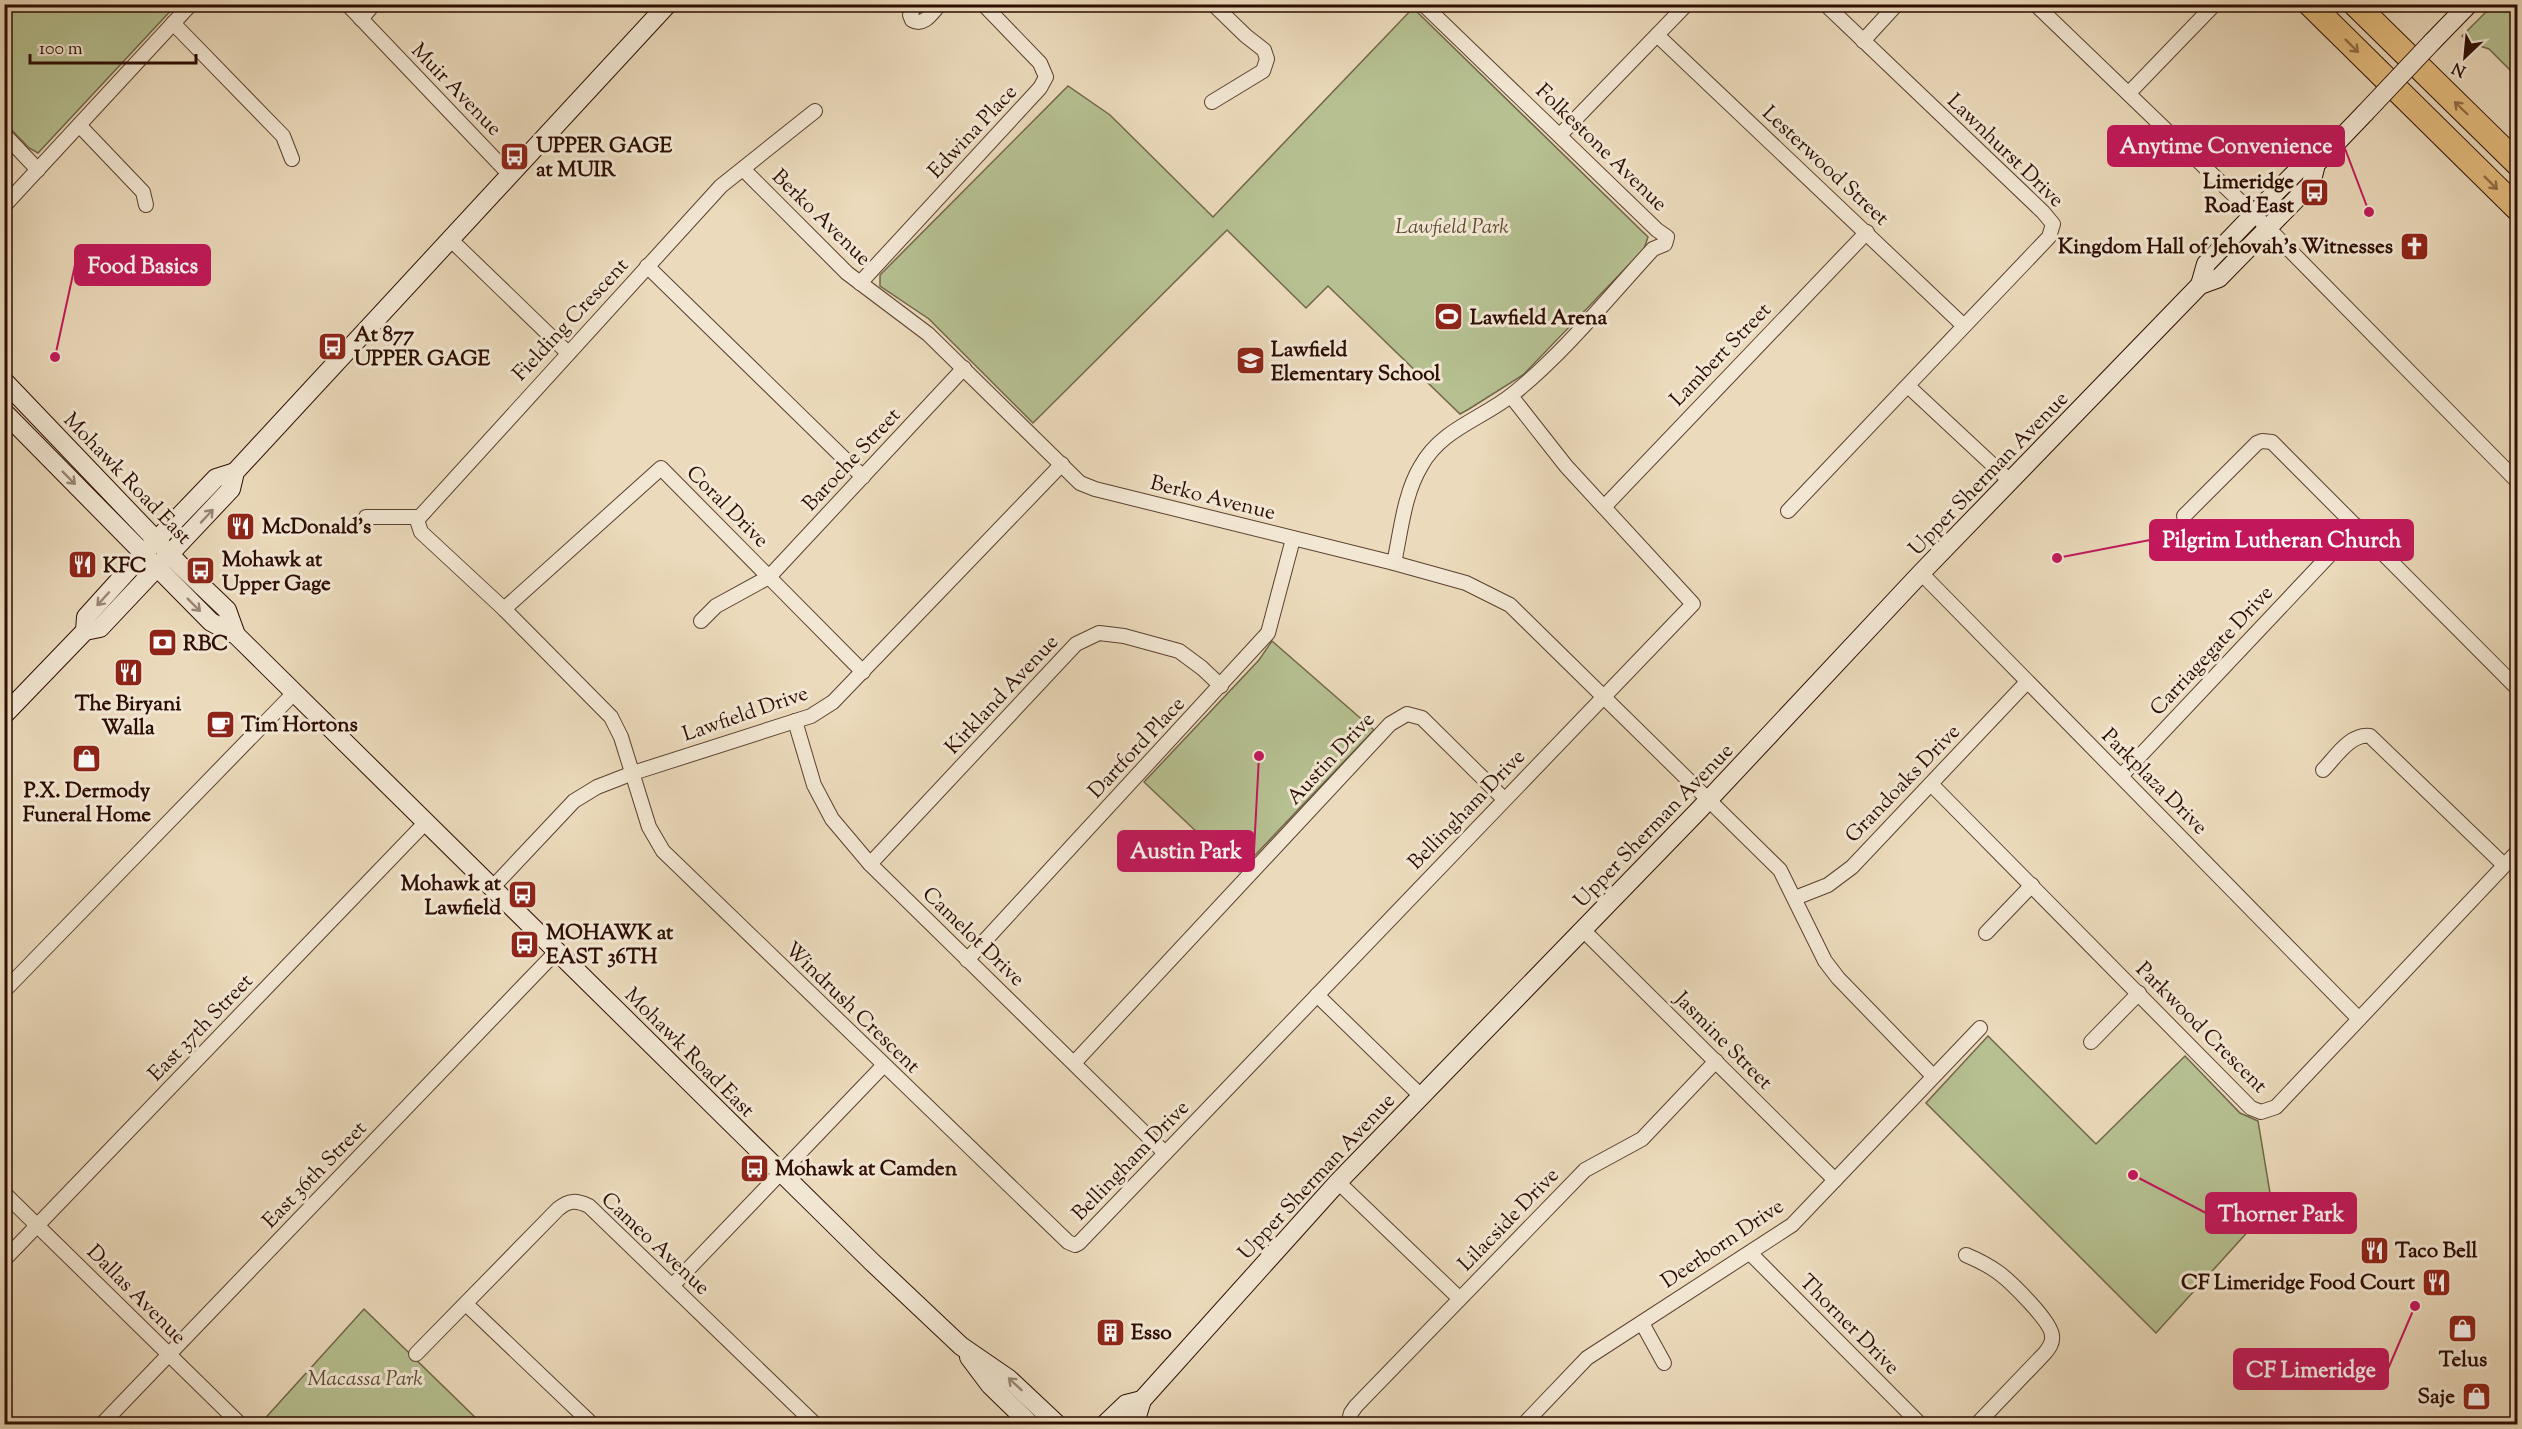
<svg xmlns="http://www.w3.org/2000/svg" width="2522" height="1429" viewBox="0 0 2522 1429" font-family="'Sorts Mill Goudy',serif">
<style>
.green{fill:#b6c091;stroke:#72664a;stroke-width:1.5}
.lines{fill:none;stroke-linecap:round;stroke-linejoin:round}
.street-casing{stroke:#5c4030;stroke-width:16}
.secondary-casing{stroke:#2d0d02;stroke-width:20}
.highway-casing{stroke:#2d0d02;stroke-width:26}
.street{stroke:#f2e7d3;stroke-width:14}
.secondary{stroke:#f2e7d3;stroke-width:18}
.highway{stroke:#e6bd7e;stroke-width:24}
.secondary-bridge-casing{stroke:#2d0d02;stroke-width:20;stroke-linecap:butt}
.secondary-bridge{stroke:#f2e7d3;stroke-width:18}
.oneway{stroke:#936e46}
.oneway2{stroke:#998575}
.labels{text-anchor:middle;stroke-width:6;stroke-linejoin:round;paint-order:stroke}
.street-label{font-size:21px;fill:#2d0d02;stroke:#f2e7d3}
.poi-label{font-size:21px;font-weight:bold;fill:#2d0d02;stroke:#f2e7d3;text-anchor:start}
.park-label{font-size:21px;font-style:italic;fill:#5d4c34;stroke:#f2e7d3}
.leader{fill:none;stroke:#c2185b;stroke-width:2}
.callout-dot{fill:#c2185b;stroke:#f2e7d3;stroke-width:2}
.callout{fill:#c2185b;stroke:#c2185b;stroke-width:2}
.callout-label{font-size:22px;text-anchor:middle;font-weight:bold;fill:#fff}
</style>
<rect width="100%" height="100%" fill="#ebdabb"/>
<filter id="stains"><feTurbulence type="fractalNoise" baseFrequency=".00333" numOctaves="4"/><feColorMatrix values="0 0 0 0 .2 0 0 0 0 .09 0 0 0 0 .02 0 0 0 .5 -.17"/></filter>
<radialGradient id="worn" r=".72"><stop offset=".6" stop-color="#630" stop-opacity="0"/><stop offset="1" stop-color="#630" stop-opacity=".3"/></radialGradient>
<g class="green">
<path d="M4,5L5,4L176,5L38,153L29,148L5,123Z"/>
<path d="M2493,5H2517V77L2489,49L2468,42L2462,36Z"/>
<path d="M1413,8L1648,237L1644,249L1523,375L1469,409L1460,414L1328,286L1306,308L1227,230L1033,423L929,319L880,286V275L1068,86L1110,115L1213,217Z"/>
<path d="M1272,641L1374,730L1239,872L1144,782L1259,660Z"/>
<path d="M1988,1036L2096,1144L2185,1056L2240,1113L2258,1121L2272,1205L2156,1333L1926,1103Z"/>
<path d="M364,1309L482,1424H260Z"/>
</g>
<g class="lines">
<defs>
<g id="street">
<path d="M347,4L511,176"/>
<path d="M916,4L910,15L912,20C924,27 932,13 940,4"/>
<path d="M2035,4L2268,228L2518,482"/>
<path d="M361,19L374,4"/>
<path d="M173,23L283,136L292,159"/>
<path d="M1657,35L1964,326"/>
<path d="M1863,41L1897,4"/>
<path d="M2129,93L2215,4"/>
<path d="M1212,102L1263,71L1267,59L1264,50L1246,36L1213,4"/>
<path d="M815,111L721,186L417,520L421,532L504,609L611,717L621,737L649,827L663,851L1068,1242L1075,1245L1079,1243L1693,604L1566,466L1511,396"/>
<path d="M79,125L143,192L146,205"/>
<path d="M4,134L38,170"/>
<path d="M1560,135L1687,4"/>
<path d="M743,169L847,273L928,334L1080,483L1095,489L1394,563L1466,583L1510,605L1780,870L1825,961L1838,978L1933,1076"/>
<path d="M4,206L191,4"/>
<path d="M451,240L568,353"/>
<path d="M647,266L863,477"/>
<path d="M860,283L1040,88L1046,77L1040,63L983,4"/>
<path d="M1908,386L2011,482"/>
<path d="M1604,507L1867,232"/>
<path d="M1788,511L2049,237L2053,224L2043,212L1825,4"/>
<path d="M2184,516L2257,443L2262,441L2272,442L2518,689"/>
<path d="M366,517H418"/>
<path d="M1394,563C1401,531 1404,494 1421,466C1441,429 1482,419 1513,394C1565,352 1608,298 1653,249L1665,244L1667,237L1657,230L1423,4"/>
<path d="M1921,573L2359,1019"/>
<path d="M504,609L661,468L863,672"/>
<path d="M701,621L716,606L769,577L964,368"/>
<path d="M795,721L814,785L832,819L870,864L1165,1153"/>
<path d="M2323,770C2335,758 2350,733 2370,736L2504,865"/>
<path d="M2121,776L2357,526"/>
<path d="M1931,784L2251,1108L2261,1112L2276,1107L2518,851"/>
<path d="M870,864L1076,644L1099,633L1124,636L1179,651L1202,668L1221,686"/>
<path d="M492,888L574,801L597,787L633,773L811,716L833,702L1062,464"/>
<path d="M1795,898L1828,885L1852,867L2027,682"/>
<path d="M1583,930L1835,1180"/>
<path d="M1986,933L2032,885"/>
<path d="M967,960L1268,633L1293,539"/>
<path d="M4,991L294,693"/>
<path d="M1317,995L1422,1097"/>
<path d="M2091,1042L2139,993"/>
<path d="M1074,1063L1390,724L1407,714L1422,718L1504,799"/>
<path d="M1338,1182L1459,1298"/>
<path d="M4,1193L240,1424"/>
<path d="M1750,1253L1920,1424"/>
<path d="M1966,1255C1978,1260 1988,1265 1999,1273C2011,1282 2052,1322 2052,1336C2053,1343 2049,1348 2045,1353L1977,1424"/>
<path d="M4,1260L426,822"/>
<path d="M672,1286L883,1066"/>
<path d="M466,1304L592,1424"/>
<path d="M1642,1323L1664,1363"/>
<path d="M416,1354L558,1209C569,1200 576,1200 589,1206L815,1424"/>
<path d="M102,1424L556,952"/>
<path d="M1348,1424L1351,1413L1356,1406L1585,1170L1642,1139L1716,1061"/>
<path d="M1524,1424L1587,1358L1792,1225L1980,1028"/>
</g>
<g id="secondary">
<path d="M2432,42L2469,4"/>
<path d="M2200,285L2206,264L2254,214L2300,168L2316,164"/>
<path d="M4,381L180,565L227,610L236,635"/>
<path d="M4,412L211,622L236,635L872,1262L961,1346L1009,1379L1057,1424"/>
<path d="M85,631L86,617L143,554L216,478L235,472"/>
<path d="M4,715L85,631L100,628L231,489L235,472L668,4"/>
<path d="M969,1357L990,1385L1030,1424"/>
<path d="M1105,1424L1126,1404L1142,1400"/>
<path d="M1128,1424L1137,1416L1142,1400L1338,1182L1699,810L1921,573L2200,285L2219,278L2311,184L2316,164L2365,113"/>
</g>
<g id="highway">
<path d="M2310,4L2518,209"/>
<path d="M2355,4L2518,164"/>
</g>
</defs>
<use href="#street" class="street-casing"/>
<use href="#secondary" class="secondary-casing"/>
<use href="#highway" class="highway-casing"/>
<use href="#street" class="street"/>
<use href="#secondary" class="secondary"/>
<use href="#highway" class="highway"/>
<defs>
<path id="secondary-bridge" d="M2365,113L2432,42"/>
</defs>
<use href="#secondary-bridge" class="secondary-bridge-casing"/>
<use href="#secondary-bridge" class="secondary-bridge"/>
</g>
<defs><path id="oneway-shaft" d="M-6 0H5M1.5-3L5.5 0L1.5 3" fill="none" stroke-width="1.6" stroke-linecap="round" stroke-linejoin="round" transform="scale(1.5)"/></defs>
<g class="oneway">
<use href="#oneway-shaft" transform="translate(2352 46) rotate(45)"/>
<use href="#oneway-shaft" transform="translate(2461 108) rotate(-136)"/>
<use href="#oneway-shaft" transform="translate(2491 183) rotate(45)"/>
</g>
<g class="oneway2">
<use href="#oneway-shaft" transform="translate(69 478) rotate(45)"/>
<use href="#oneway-shaft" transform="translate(207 516) rotate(-47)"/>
<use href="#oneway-shaft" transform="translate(103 599) rotate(132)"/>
<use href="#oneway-shaft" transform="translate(194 605) rotate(45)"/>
<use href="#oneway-shaft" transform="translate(1015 1384) rotate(-137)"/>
</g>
<defs>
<symbol id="bus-square" viewBox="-11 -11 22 22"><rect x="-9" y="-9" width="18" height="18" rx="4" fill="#8f2418" stroke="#f2e7d3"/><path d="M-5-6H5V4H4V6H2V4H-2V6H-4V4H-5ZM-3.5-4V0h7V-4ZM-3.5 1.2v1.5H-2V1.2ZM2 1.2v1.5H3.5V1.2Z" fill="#fff"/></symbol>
<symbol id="church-square" viewBox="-11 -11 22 22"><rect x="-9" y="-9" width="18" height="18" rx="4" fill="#8f2418" stroke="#f2e7d3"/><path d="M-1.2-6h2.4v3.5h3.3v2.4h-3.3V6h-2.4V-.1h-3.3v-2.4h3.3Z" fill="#fff"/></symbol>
<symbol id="stadium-square" viewBox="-11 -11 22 22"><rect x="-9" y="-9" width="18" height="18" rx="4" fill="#8f2418" stroke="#f2e7d3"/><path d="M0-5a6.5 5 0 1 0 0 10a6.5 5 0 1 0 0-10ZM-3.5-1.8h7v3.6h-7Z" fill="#fff"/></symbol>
<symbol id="school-square" viewBox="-11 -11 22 22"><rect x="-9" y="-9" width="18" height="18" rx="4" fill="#8f2418" stroke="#f2e7d3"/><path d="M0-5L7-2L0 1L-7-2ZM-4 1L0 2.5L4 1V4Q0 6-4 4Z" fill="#fff"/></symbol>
<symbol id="restaurant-square" viewBox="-11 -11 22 22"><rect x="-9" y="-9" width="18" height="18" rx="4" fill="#8f2418" stroke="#f2e7d3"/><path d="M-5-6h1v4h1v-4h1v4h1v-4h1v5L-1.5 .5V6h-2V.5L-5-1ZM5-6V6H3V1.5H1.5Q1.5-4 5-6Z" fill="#fff"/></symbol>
<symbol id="bank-square" viewBox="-11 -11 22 22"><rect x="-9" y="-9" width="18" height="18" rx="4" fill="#8f2418" stroke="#f2e7d3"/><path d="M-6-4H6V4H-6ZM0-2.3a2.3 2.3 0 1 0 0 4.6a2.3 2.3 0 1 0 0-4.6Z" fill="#fff"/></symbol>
<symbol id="cafe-square" viewBox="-11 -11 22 22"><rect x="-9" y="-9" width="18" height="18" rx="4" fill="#8f2418" stroke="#f2e7d3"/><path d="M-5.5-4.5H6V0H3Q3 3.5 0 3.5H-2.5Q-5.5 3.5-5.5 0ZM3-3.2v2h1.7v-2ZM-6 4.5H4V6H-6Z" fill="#fff"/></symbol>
<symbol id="shop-square" viewBox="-11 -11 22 22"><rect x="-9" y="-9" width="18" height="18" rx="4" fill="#8f2418" stroke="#f2e7d3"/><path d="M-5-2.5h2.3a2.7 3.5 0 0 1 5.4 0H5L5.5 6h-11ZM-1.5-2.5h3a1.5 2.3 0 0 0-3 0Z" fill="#fff"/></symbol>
<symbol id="building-square" viewBox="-11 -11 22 22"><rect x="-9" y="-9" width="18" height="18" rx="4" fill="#8f2418" stroke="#f2e7d3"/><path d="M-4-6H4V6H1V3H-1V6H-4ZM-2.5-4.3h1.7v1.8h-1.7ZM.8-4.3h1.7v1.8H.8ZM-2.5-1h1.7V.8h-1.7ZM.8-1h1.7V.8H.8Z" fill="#fff"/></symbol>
</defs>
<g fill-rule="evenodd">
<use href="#bus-square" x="498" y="140" width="33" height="33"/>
<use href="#bus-square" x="2298" y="176" width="33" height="33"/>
<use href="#church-square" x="2398" y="230" width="33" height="33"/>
<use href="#stadium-square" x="1432" y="300" width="33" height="33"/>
<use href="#bus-square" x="316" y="330" width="33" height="33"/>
<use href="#school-square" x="1234" y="344" width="33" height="33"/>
<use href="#restaurant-square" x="224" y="510" width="33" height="33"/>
<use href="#restaurant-square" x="66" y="548" width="33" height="33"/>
<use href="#bus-square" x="184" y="554" width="33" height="33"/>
<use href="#bank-square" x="146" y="626" width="33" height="33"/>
<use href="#restaurant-square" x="112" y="656" width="33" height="33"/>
<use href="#cafe-square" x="204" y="708" width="33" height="33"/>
<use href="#shop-square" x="70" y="742" width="33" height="33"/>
<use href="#bus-square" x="506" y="878" width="33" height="33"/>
<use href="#bus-square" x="508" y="928" width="33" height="33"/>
<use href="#bus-square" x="738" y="1152" width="33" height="33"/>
<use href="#restaurant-square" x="2358" y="1234" width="33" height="33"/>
<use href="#restaurant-square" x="2420" y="1266" width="33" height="33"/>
<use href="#shop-square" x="2446" y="1312" width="33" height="33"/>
<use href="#building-square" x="1094" y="1316" width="33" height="33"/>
<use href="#shop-square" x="2460" y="1380" width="33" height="33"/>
</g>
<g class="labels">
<g class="street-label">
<text transform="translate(457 89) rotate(46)" y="7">Muir Avenue</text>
<text transform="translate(972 131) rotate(-47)" y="7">Edwina Place</text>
<text transform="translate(1602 147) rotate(44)" y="7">Folkestone Avenue</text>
<text transform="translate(2006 150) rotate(44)" y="7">Lawnhurst Drive</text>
<text transform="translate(1826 165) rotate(43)" y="7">Lesterwood Street</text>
<text transform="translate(822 217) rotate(44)" y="7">Berko Avenue</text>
<text transform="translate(570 319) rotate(-47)" y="7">Fielding Crescent</text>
<text transform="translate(1720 354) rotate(-46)" y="7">Lambert Street</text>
<text transform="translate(851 459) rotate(-47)" y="7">Baroche Street</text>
<text transform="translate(1988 473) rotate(-46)" y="7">Upper Sherman Avenue</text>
<text transform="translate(128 478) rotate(46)" y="7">Mohawk Road East</text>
<text transform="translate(1213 497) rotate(14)" y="7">Berko Avenue</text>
<text transform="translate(728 506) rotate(45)" y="7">Coral Drive</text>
<text transform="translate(2211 650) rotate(-47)" y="7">Carriagegate Drive</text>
<text transform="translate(1001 694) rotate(-47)" y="7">Kirkland Avenue</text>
<text transform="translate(745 713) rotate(-19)" y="7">Lawfield Drive</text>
<text transform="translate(1136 747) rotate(-47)" y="7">Dartford Place</text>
<text transform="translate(1330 758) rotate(-47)" y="7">Austin Drive</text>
<text transform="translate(2155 781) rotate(45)" y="7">Parkplaza Drive</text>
<text transform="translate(1902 783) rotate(-46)" y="7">Grandoaks Drive</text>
<text transform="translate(1466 809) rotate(-46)" y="7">Bellingham Drive</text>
<text transform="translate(1653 825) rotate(-46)" y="7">Upper Sherman Avenue</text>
<text transform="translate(974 936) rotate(44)" y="7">Camelot Drive</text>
<text transform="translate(853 1007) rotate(44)" y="7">Windrush Crescent</text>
<text transform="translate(200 1027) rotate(-46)" y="7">East 37th Street</text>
<text transform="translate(2202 1027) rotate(45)" y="7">Parkwood Crescent</text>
<text transform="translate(1724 1040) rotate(45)" y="7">Jasmine Street</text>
<text transform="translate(690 1052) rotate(45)" y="7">Mohawk Road East</text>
<text transform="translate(1130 1160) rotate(-46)" y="7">Bellingham Drive</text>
<text transform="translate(314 1174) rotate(-46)" y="7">East 36th Street</text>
<text transform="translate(1316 1176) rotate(-47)" y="7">Upper Sherman Avenue</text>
<text transform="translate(1508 1219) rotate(-46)" y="7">Lilacside Drive</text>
<text transform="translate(656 1243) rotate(43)" y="7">Cameo Avenue</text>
<text transform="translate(1722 1243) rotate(-34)" y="7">Deerborn Drive</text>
<text transform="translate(137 1294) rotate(45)" y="7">Dallas Avenue</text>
<text transform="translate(1850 1324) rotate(45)" y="7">Thorner Drive</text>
</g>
<g class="poi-label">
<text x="536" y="152">UPPER GAGE<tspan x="536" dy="24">at MUIR</tspan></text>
<text x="2294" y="188" text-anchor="end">Limeridge<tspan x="2294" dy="24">Road East</tspan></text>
<text x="2393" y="253" text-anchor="end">Kingdom Hall of Jehovah's Witnesses</text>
<text x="1470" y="324">Lawfield Arena</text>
<text x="354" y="341">At 877<tspan x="354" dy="24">UPPER GAGE</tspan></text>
<text x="1271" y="356">Lawfield<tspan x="1271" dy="24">Elementary School</tspan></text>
<text x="262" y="533">McDonald's</text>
<text x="222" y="566">Mohawk at<tspan x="222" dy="24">Upper Gage</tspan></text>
<text x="103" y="572">KFC</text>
<text x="183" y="650">RBC</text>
<text x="128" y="710" text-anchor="middle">The Biryani<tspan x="128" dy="24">Walla</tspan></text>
<text x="241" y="731">Tim Hortons</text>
<text x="87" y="797" text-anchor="middle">P.X. Dermody<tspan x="87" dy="24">Funeral Home</tspan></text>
<text x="501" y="890" text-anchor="end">Mohawk at<tspan x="501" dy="24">Lawfield</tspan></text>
<text x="546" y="939">MOHAWK at<tspan x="546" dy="24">EAST 36TH</tspan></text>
<text x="775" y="1175">Mohawk at Camden</text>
<text x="2395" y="1257">Taco Bell</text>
<text x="2415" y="1289" text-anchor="end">CF Limeridge Food Court</text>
<text x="1131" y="1339">Esso</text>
<text x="2463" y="1366" text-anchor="middle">Telus</text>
<text x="2455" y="1403" text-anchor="end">Saje</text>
</g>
<g class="park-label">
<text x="1452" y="233">Lawfield Park</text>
<text x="365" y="1385">Macassa Park</text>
</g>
</g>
<path class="leader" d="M2369 212L2344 146M55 357L75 265M2057 558L2150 540M1259 756L1254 851M2133 1175L2206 1213M2415 1306L2388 1369"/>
<g class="callout-dot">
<circle cx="2369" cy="212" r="6"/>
<circle cx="55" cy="357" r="6"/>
<circle cx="2057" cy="558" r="6"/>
<circle cx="1259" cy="756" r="6"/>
<circle cx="2133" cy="1175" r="6"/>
<circle cx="2415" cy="1306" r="6"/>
</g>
<g class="callout">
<rect x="2108" y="126" width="236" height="40" rx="6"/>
<rect x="75" y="245" width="135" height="40" rx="6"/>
<rect x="2150" y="520" width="263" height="40" rx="6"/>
<rect x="1118" y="831" width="136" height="40" rx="6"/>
<rect x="2206" y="1193" width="150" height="40" rx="6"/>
<rect x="2234" y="1349" width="154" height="40" rx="6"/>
</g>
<g class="callout-label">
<text x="2226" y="153">Anytime Convenience</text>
<text x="143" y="273">Food Basics</text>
<text x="2282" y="547">Pilgrim Lutheran Church</text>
<text x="1186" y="858">Austin Park</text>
<text x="2281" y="1221">Thorner Park</text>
<text x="2311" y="1377">CF Limeridge</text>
</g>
<rect width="2522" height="1429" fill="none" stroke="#ebdabb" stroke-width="24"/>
<rect x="6" y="6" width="2510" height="1417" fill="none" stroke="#2d0d02" stroke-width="3"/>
<rect x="12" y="12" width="2498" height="1405" fill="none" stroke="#2d0d02" stroke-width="1.5"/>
<g transform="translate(2465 57) rotate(206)" stroke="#f2e7d3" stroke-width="4.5" paint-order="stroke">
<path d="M0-4.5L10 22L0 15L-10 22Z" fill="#2d0d02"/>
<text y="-9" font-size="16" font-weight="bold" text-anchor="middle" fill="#2d0d02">N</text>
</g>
<path d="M30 54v9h166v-9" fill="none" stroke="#2d0d02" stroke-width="3"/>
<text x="39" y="54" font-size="18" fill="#2d0d02" stroke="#f2e7d3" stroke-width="4.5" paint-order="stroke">100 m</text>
<rect width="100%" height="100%" filter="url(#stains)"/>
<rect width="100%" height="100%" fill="url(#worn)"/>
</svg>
